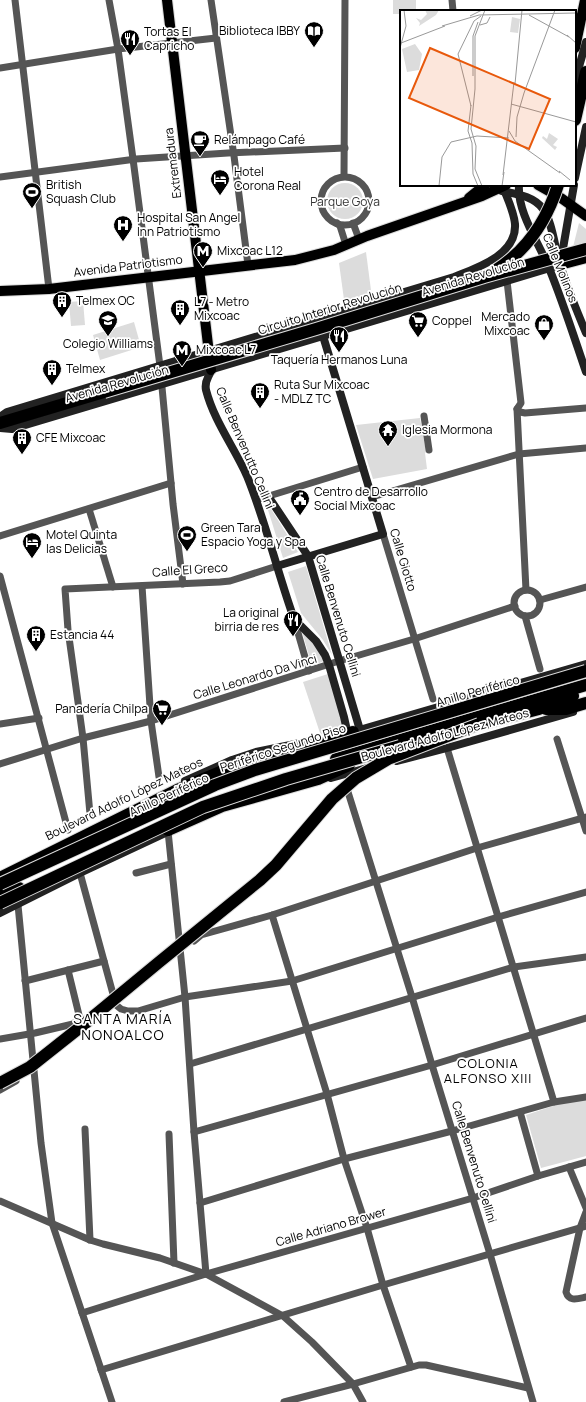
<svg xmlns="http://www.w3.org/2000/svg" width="586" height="1402" viewBox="0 0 586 1402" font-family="Manrope,sans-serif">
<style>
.green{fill:#dcdcdc}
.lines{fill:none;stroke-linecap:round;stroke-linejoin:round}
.primary-casing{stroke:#dbdbdb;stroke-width:12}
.highway-casing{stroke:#dbdbdb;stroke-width:14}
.street{stroke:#555;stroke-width:7}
.secondary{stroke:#222;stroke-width:8}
.primary{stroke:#000;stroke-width:10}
.highway{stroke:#000;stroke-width:12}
.highway-bridge-casing{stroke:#dbdbdb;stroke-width:14;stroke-linecap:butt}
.highway-bridge{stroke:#000;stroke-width:12}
.labels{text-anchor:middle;stroke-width:3.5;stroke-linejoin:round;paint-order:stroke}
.poi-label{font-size:12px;fill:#000;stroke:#fff;text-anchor:start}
.street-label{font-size:12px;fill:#000;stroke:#fff}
.park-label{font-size:12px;fill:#333;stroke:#fff}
.neighbourhood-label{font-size:13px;letter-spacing:1px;fill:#000;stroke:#fff}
.quarter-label{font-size:14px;letter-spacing:1px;fill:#000;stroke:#fff}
.inset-road{fill:none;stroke:#999;stroke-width:1}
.view{fill:#e8590c;fill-opacity:0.15;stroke:#e8590c;stroke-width:2}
.inset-edge{fill:none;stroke:#000;stroke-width:2}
</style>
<rect width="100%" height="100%" fill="#fff"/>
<g class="green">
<path d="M393,0H416V11H401V14H393Z"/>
<circle cx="345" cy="201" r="18"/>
<path d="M579,223L586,229V244L573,247Z"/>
<path d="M366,252L372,298L345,307L339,263Z"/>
<path d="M83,301L85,325L71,326L69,302Z"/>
<path d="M134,322L141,347L100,360L93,335Z"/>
<path d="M420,418L426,452L425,453L427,469L373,479L356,425Z"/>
<path d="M271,509L298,552L283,558L268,510Z"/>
<path d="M306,566L332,655L323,640L301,613L288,572Z"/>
<path d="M301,628L318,649L324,661L312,666Z"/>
<path d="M328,674L343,725L342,730L335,734L321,736L303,682Z"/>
<path d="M586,1099V1156L541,1168L526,1115L559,1104Z"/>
</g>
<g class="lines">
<defs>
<g id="primary">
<path d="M167,0L211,370"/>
<path d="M575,48L585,0"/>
<path d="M538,185L561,198L586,216"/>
<path d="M469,198L485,185"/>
<path d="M560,265L586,258"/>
<path d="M0,291L49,289L295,260L334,250L367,236L482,196L506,185"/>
</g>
<g id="highway">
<path d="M575,120L586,72"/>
<path d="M0,423L104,392"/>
<path d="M546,709H566L586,703"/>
<path d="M481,724L539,709L573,696"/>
<path d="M331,740L353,732"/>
<path d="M336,759L586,685"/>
<path d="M168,830L222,806L318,779L349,765"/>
<path d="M0,878L177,790L237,765L320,744L341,741"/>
<path d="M0,896L19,888"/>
</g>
</defs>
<use href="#primary" class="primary-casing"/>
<use href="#highway" class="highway-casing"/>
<g class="street">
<path d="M15,0L49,289"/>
<path d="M109,0L118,49L133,159L160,366L173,504L183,584"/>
<path d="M211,0L234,156L248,265"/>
<path d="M452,0L453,11"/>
<path d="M0,68L118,49L216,38"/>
<path d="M344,176L345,0"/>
<circle cx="345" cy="201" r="24"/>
<path d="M0,177L136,159L228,153L345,148"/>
<path d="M337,223L340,226L346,245"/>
<path d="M353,223L359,239"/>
<path d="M507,281L521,403L517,409L526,590"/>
<path d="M517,409L520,412L525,413L586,408"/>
<path d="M424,416L429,450"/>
<path d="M372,497L519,454L586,448"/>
<path d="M256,500L363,467"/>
<path d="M89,509L113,587"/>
<path d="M383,534L433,699"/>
<path d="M0,536L171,483"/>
<path d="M0,576L68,830"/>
<path d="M142,586L151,721L159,777"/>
<circle cx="527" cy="603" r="13"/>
<path d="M540,600L586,587"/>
<path d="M525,616L540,669"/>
<path d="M294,619L309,671"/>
<path d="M0,724L39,718"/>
<path d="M557,739L586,831"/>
<path d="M447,748L554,1102"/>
<path d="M0,764L83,738L151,721L339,661L414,639L515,606"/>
<path d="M348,792L412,997L432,1065L490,1254L533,1402"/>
<path d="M90,814L83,738L68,630L65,589L220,582L230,581L277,566"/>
<path d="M168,831L185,997L194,1132L206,1274"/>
<path d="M80,873L116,1005L121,1009L128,1011H138L185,997L292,981L498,917L586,892"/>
<path d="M136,873L171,864"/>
<path d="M18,905L41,1143L52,1223L112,1402"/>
<path d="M272,915L327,1094L344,1159L367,1228L383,1285L411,1367"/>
<path d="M194,941L201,935L272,915L477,848L586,817"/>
<path d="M25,981L104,961"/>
<path d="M0,1039L35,1033L73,1024L78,1020L79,1015L68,970"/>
<path d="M190,1064L514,967L586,957"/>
<path d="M0,1090L16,1081"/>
<path d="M520,1112L538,1176"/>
<path d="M85,1129L90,1240"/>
<path d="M194,1132L432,1065L586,1018"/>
<path d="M169,1134L174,1263"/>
<path d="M569,1167L586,1208"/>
<path d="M0,1201L90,1240L103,1244L160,1258L206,1274L283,1316L312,1342L353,1384L363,1402"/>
<path d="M200,1203L344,1159L452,1131L554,1102L586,1097"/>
<path d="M586,1212L580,1228L566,1292C569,1302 577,1299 586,1297"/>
<path d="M82,1313L206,1274L473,1198L538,1176L586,1162"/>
<path d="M101,1370L383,1285L586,1226"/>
<path d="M284,1402L353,1384L419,1365H426L528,1388"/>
</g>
<g class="secondary">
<path d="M575,81L586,42"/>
<path d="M575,178L586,127"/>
<path d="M519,185C517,212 539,243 549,268C563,302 574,337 586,372"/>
<path d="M502,191C516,194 534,196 543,209C552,220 555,249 560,264C567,288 577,311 586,333"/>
<path d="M561,260L574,185"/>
<path d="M211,370C209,378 204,380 206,390C214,421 234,447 247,476C265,520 276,567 292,613L300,625L316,641L325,655L329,665L344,717L346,726L345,734"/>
<path d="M0,417L7,412L454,277C477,268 517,255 515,224C514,213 509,202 505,192"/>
<path d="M0,428L12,429L560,265"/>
<path d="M268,496L308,556L360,730"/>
<path d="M277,566L383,534L323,336"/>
<path d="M349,733L586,664"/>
<path d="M397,761L447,748L573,712"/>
<path d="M331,778L367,768"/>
<path d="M185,781L232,760L256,752L310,741"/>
<path d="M0,913L80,873L172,830"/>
</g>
<use href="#primary" class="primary"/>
<use href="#highway" class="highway"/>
<defs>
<g id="highway-bridge">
<path d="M496,270C527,250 547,220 558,185"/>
<path d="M104,392L316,329L484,277L586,249"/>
<path d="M0,884L215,785L255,770L586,671"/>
<path d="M0,903L203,807L286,779L400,746"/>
<path d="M0,1083L30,1067L83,1025L158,963L260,880L276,865L332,799L356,778L388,759L479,724"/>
</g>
</defs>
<use href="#highway-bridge" class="highway-bridge-casing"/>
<use href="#highway-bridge" class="highway-bridge"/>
</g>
<defs>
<symbol id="library-pin" viewBox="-11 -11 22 30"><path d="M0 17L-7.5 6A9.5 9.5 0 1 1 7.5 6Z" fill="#000" stroke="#fff"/><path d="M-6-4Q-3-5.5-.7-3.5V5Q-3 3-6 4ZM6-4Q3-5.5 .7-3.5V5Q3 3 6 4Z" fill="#fff"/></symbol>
<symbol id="restaurant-pin" viewBox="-11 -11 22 30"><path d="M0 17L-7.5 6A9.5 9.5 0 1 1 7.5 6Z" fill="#000" stroke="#fff"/><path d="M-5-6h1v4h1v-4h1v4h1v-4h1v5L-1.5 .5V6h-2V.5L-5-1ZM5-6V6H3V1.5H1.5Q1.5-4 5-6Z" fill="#fff"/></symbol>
<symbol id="cafe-pin" viewBox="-11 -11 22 30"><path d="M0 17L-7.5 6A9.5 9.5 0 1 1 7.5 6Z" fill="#000" stroke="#fff"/><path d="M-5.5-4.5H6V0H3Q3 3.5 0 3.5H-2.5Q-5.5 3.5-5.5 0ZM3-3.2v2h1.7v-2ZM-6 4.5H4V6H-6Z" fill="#fff"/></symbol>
<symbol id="hotel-pin" viewBox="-11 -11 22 30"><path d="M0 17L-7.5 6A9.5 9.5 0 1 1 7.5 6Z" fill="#000" stroke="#fff"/><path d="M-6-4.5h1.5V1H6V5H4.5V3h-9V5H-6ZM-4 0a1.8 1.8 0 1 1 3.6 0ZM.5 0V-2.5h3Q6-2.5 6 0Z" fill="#fff"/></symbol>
<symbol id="stadium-pin" viewBox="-11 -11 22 30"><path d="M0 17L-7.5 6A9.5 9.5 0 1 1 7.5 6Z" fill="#000" stroke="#fff"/><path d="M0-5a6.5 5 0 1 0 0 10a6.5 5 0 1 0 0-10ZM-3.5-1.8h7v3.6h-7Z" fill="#fff"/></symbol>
<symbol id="hospital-pin" viewBox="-11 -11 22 30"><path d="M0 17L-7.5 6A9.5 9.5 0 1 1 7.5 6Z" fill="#000" stroke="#fff"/><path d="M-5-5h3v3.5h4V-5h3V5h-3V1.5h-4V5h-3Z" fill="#fff"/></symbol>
<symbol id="metro-pin" viewBox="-11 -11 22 30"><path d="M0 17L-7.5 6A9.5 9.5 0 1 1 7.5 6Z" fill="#000" stroke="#fff"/><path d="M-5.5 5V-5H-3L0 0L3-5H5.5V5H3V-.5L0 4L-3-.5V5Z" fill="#fff"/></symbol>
<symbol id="building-pin" viewBox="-11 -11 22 30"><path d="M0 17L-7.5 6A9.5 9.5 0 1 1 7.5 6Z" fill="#000" stroke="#fff"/><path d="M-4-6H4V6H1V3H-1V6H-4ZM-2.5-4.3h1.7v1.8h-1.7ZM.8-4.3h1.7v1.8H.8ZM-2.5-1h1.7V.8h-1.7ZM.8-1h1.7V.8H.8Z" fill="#fff"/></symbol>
<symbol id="school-pin" viewBox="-11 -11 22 30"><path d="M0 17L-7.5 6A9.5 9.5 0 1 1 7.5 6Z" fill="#000" stroke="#fff"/><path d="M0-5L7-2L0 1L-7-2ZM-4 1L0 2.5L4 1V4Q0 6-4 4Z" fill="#fff"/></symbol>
<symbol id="supermarket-pin" viewBox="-11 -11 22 30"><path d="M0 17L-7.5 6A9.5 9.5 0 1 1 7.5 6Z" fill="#000" stroke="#fff"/><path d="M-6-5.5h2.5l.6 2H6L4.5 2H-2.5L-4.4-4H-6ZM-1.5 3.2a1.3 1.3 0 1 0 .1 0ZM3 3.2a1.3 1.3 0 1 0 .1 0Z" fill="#fff"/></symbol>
<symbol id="shop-pin" viewBox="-11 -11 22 30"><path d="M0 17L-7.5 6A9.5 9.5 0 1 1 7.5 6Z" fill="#000" stroke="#fff"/><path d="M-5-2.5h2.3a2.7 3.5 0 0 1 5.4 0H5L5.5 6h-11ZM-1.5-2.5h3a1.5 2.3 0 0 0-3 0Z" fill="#fff"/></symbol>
<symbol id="temple-pin" viewBox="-11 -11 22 30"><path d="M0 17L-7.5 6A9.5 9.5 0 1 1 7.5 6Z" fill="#000" stroke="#fff"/><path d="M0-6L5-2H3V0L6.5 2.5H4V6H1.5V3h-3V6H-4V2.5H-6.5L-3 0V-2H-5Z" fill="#fff"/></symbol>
<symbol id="civic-pin" viewBox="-11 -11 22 30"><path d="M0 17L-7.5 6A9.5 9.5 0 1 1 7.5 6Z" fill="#000" stroke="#fff"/><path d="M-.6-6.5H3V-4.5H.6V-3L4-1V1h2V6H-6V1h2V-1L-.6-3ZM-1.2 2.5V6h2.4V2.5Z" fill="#fff"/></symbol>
</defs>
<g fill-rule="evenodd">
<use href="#library-pin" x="303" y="20" width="22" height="30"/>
<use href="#restaurant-pin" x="119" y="28" width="22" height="30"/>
<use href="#cafe-pin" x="189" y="129" width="22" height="30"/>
<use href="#hotel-pin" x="209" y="168" width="22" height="30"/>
<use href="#stadium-pin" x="21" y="181" width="22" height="30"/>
<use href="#hospital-pin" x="112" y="214" width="22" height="30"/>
<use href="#metro-pin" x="192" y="240" width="22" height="30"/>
<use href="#building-pin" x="51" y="290" width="22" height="30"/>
<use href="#building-pin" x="169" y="298" width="22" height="30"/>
<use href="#school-pin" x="97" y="309" width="22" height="30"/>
<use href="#supermarket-pin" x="407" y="310" width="22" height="30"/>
<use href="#shop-pin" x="533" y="313" width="22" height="30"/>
<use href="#restaurant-pin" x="328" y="325" width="22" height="30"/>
<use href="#metro-pin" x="171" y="339" width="22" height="30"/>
<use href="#building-pin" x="41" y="358" width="22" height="30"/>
<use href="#building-pin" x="249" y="381" width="22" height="30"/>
<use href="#temple-pin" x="377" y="419" width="22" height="30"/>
<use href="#building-pin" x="11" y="427" width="22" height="30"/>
<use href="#civic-pin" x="289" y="488" width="22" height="30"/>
<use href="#stadium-pin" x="176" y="524" width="22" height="30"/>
<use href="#hotel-pin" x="21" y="531" width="22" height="30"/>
<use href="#restaurant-pin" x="282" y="609" width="22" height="30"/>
<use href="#building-pin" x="25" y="624" width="22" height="30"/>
<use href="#supermarket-pin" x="151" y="698" width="22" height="30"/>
</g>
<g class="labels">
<g class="poi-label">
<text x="300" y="35" text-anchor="end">Biblioteca IBBY</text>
<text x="144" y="36">Tortas El<tspan x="144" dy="14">Capricho</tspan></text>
<text x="214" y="144">Relámpago Café</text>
<text x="234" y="176">Hotel<tspan x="234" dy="14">Corona Real</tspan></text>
<text x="46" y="189">British<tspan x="46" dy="14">Squash Club</tspan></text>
<text x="137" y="222">Hospital San Angel<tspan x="137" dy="14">Inn Patriotismo</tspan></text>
<text x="217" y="255">Mixcoac L12</text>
<text x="76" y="305">Telmex OC</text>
<text x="194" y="306">L7 - Metro<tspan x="194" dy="14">Mixcoac</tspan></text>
<text x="530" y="321" text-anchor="end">Mercado<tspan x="530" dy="14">Mixcoac</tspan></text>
<text x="432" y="325">Coppel</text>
<text x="108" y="348" text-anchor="middle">Colegio Williams</text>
<text x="196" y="354">Mixcoac L7</text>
<text x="339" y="364" text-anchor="middle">Taquería Hermanos Luna</text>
<text x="66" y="373">Telmex</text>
<text x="274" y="389">Ruta Sur Mixcoac<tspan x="274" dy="14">- MDLZ TC</tspan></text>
<text x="402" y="434">Iglesia Mormona</text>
<text x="36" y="442">CFE Mixcoac</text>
<text x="314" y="496">Centro de Desarrollo<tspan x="314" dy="14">Social Mixcoac</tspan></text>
<text x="201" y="532">Green Tara<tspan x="201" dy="14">Espacio Yoga y Spa</tspan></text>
<text x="46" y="539">Motel Quinta<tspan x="46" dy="14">las Delicias</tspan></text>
<text x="279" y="617" text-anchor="end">La original<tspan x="279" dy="14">birria de res</tspan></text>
<text x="50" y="639">Estancia 44</text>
<text x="148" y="713" text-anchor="end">Panadería Chilpa</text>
</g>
<g class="street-label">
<text transform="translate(173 163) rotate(-97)" y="4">Extremadura</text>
<text transform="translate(128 266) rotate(-7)" y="4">Avenida Patriotismo</text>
<text transform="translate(560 268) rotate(68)" y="4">Calle Molinos</text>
<text transform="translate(473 277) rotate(-17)" y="4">Avenida Revolución</text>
<text transform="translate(330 309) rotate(-17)" y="4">Circuito Interior Revolución</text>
<text transform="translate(117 384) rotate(-16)" y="4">Avenida Revolución</text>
<text transform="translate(245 448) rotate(67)" y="4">Calle Benvenutto Cellini</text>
<text transform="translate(403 560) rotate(73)" y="4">Calle Giotto</text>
<text transform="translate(190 570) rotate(-4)" y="4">Calle El Greco</text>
<text transform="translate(338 616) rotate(73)" y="4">Calle Benvenuto Cellini</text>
<text transform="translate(255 677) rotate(-17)" y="4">Calle Leonardo Da Vinci</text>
<text transform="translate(478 691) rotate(-16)" y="4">Anillo Periférico</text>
<text transform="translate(445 735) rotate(-15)" y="4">Boulevard Adolfo López Mateos</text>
<text transform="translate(283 748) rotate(-18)" y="4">Periférico Segundo Piso</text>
<text transform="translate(169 795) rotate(-25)" y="4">Anillo Periférico</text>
<text transform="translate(124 799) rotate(-26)" y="4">Boulevard Adolfo López Mateos</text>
<text transform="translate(474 1162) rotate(73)" y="4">Calle Benvenuto Cellini</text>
<text transform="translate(331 1227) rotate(-16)" y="4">Calle Adriano Brower</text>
</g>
<g class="park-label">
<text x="345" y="206">Parque Goya</text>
</g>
<g class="neighbourhood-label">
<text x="488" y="1068">COLONIA<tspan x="488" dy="15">ALFONSO XIII</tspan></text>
</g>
<g class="quarter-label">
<text x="123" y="1024">SANTA MARÍA<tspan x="123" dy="16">NONOALCO</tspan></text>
</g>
</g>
<g transform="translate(400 10)">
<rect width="176" height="176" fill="#fff"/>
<path d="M25,0H39L36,5L19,16L20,13L16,8L21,10L27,4ZM112,7L120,9L118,23L110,22ZM15,34L22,44L19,60L7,62L2,39ZM149,123L158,129L153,135L157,137L155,140L142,128L143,126L147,129Z" fill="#dcdcdc"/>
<path class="inset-road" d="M129,5L169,27M70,6L82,0M80,15L87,13L90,7M42,16L79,5L176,3M167,25L176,33M1,33L45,16M0,38L6,16L4,0M73,66V26L78,12M115,74L122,0M111,94L176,112M71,95L68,121L72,133L73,164L78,176M71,96L58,44L74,11L81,6M109,121L115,131L160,163M116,127L117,107L124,83L155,0M159,161L170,170M103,165L114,72M39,176L42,147L51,132L77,126L109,128M82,176L75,159L76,136L71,119L75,79V26L85,0M102,176L104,162"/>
<path class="view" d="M30,38L150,89L129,139L9,88Z"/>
<rect width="176" height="176" class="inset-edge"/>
</g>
</svg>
